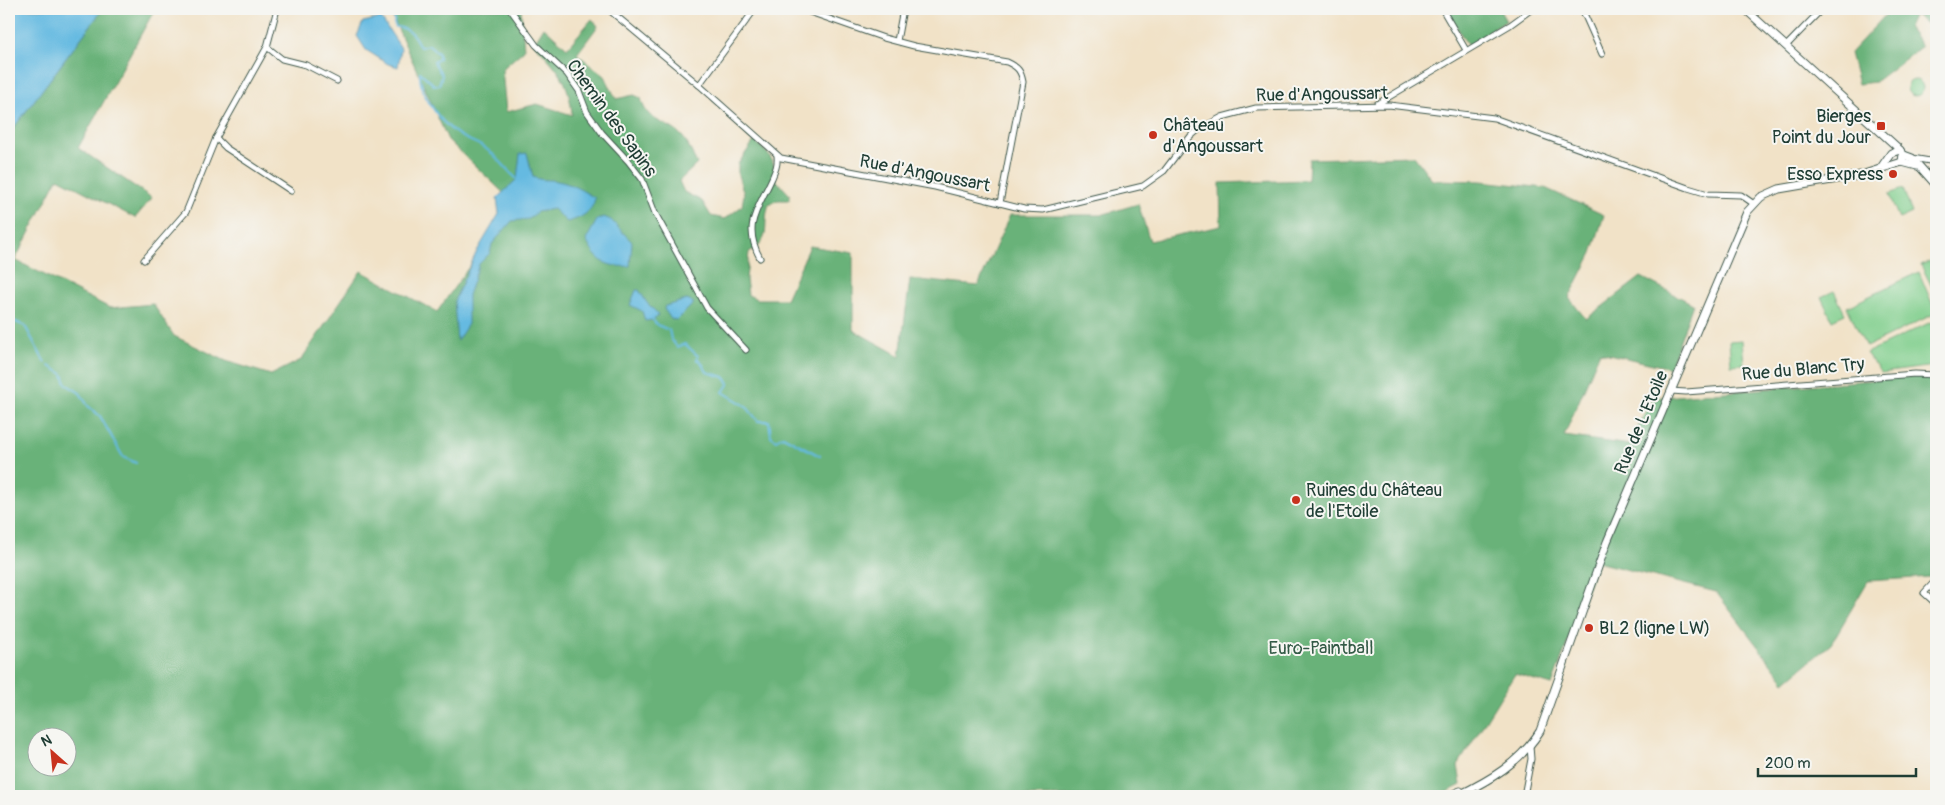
<svg xmlns="http://www.w3.org/2000/svg" width="1945" height="805" viewBox="0 0 1945 805" font-family="Pangolin,sans-serif">
<style>
.green{fill:#82cf8e;stroke:#508661}
.forest{fill:#69b279;stroke:#447856;fill-rule:evenodd}
.water{fill:#65bae1;stroke:#427c8a}
.lines{fill:none;stroke-linecap:round;stroke-linejoin:round}
.stream{stroke:#65bae1;stroke-width:2}
.street-casing{stroke:#3e564a;stroke-width:7}
.secondary-casing{stroke:#3e564a;stroke-width:9}
.street{stroke:#fff;stroke-width:5}
.secondary{stroke:#fff;stroke-width:7}
.poi-dot{fill:#c8321e;stroke:#f6f6f2;stroke-width:2}
.labels{text-anchor:middle;stroke-width:4;stroke-linejoin:round;paint-order:stroke}
.street-label{font-size:18px;fill:#1f3d34;stroke:#f6f6f2}
.poi-label{font-size:18px;fill:#1f3d34;stroke:#f6f6f2;text-anchor:start}
.park-label{font-size:18px;fill:#335a46;stroke:#f6f6f2}
</style>
<rect width="100%" height="100%" fill="#f6f6f2"/>
<filter id="ink" filterUnits="userSpaceOnUse"><feTurbulence type="fractalNoise" baseFrequency=".02" numOctaves="2"/><feDisplacementMap in="SourceGraphic" scale="10" xChannelSelector="R" yChannelSelector="G"/><feConvolveMatrix kernelMatrix="1 2 1 2 8 2 1 2 1" color-interpolation-filters="sRGB"/></filter>
<filter id="wash" filterUnits="userSpaceOnUse"><feTurbulence type="fractalNoise" baseFrequency=".0096" numOctaves="4" result="noise"/><feDisplacementMap in="SourceGraphic" scale="20" xChannelSelector="R" yChannelSelector="G"/><feGaussianBlur stdDeviation="1.12" result="paint"/><feColorMatrix in="noise" values="0 0 0 0 0 0 0 0 0 0 0 0 0 0 0 0 0 1.4 0 .05"/><feComposite in="paint" operator="in"/></filter>
<g filter="url(#wash)">
<rect width="100%" height="100%" fill="#f1e2c7"/>
<g class="green">
<circle cx="1915" cy="88" r="8"/>
<path d="M1903,189L1912,213L1899,219L1889,194Z"/>
<path d="M1935,259L1936,288L1933,289L1921,265Z"/>
<path d="M1919,272L1936,313L1866,347L1847,307Z"/>
<path d="M1834,291L1845,314L1832,320L1821,297Z"/>
<path d="M1931,322L1936,332V367L1934,366L1881,373L1866,353Z"/>
<path d="M1742,340L1744,364L1731,365L1729,341Z"/>
</g>
<g class="forest">
<path d="M103,9H155L78,148L152,198L135,218L58,178L15,260L110,308L153,304L174,336L226,361L271,375L301,360L361,271L437,312L514,203L448,140L389,9H521L524,50L502,69L506,112L537,104L572,115C569,78 557,69 534,43L544,27L567,48L592,19L598,26L577,54L605,76L616,99L634,95L641,98C646,122 664,120 680,134C687,140 693,156 697,164L679,181L684,192L702,201L711,216L725,219L742,206L744,194L738,175V164L754,141C767,152 777,160 774,178L790,195L789,200H778L769,204C761,228 774,238 749,252L746,279L748,295L757,299H786L810,246L853,253V330L900,356L910,279L978,286L1010,215H1101L1138,204L1150,241L1221,226L1220,183L1308,180L1309,159L1414,156L1432,180L1481,181L1545,188L1604,215L1592,253L1569,298L1586,319L1641,277L1693,304L1670,368L1600,352L1564,436L1630,445L1652,398L1921,376L1936,383V570L1930,577L1868,581L1831,644L1785,682L1716,592L1597,562L1552,685L1515,674L1458,765L1461,785L1439,796H9V134ZM38,738H68V768H38Z"/>
<path d="M1446,9H1499L1506,21L1468,46Z"/>
<path d="M1891,9H1936V31L1914,14L1908,27L1922,46L1875,82L1858,84L1850,53Z"/>
</g>
<g class="water">
<path d="M9,9H103L9,134Z"/>
<path d="M381,18L401,48L398,67L388,64L366,50L357,36L363,22Z"/>
<path d="M527,153L533,177C542,181 548,179 557,181C571,183 583,191 595,198C593,212 580,219 567,222L553,209L537,212L529,219L512,221L492,244L490,253L479,264L468,295V324L457,341L454,301L477,251L499,214L497,198L517,179L520,154Z"/>
<path d="M604,217L611,220L632,242L630,266C607,268 596,261 586,240L597,220Z"/>
<path d="M636,290H639L647,303L659,315L653,320L645,321L642,311L630,305Z"/>
<path d="M687,300L694,303L677,320L671,319L664,309L665,306Z"/>
</g>
<g class="lines">
<g class="stream">
<path d="M370,9H372"/>
<path d="M396,9L394,23L396,27C410,28 414,35 420,47L429,45L439,54V59L434,62L442,75L439,85H434L420,72C418,92 440,122 456,133C466,141 479,142 490,152C501,160 507,171 517,179"/>
<path d="M9,319L25,326L45,363"/>
<path d="M653,320L657,325L669,330L671,339L677,347L685,344L698,356L697,360H700L707,372L724,377L729,383L723,392L746,406L758,421H769L771,436L776,440L783,436L820,456"/>
<path d="M49,366L63,374L66,384L80,393L88,406L100,416L123,457L136,463"/>
</g>
</g>
</g>
<g filter="url(#ink)">
<g class="lines">
<defs>
<g id="street">
<path d="M510,9L536,45L567,74L579,91L587,112L602,133L628,161L642,179L655,213L707,308L746,350"/>
<path d="M608,9L699,85L781,158L935,187L1024,209L1043,210L1143,186L1164,171L1190,137L1198,130L1222,117L1256,108L1389,105L1494,118L1688,188L1708,194L1741,195L1754,204"/>
<path d="M801,9L884,38L914,46L1007,62C1018,67 1021,71 1023,82L1000,203"/>
<path d="M1442,9L1466,50"/>
<path d="M1582,9L1602,54"/>
<path d="M897,41L903,9"/>
<path d="M1786,46L1822,9"/>
<path d="M267,47L282,59L306,65L337,81"/>
<path d="M699,85L755,9"/>
<path d="M1377,104L1510,25L1532,9"/>
<path d="M216,138L226,148L291,191"/>
<path d="M1912,158L1936,162"/>
<path d="M760,258C742,225 758,209 772,178C775,171 778,165 777,156"/>
<path d="M144,260L186,212L216,138L267,47L277,9"/>
<path d="M1671,391L1686,392L1915,374L1936,375"/>
<path d="M1936,580L1924,593L1936,604"/>
<path d="M1524,796L1531,759L1530,746"/>
</g>
<g id="secondary">
<path d="M1745,9L1897,147L1903,154L1902,162"/>
<path d="M1904,155L1912,158L1936,185"/>
<path d="M1880,169L1891,153L1900,150"/>
<path d="M1449,796L1460,791"/>
<path d="M1457,796C1490,780 1520,763 1540,731L1607,542L1747,212L1761,197L1779,189L1861,175L1902,162L1917,166"/>
</g>
</defs>
<use href="#street" class="street-casing"/>
<use href="#secondary" class="secondary-casing"/>
<use href="#street" class="street"/>
<use href="#secondary" class="secondary"/>
</g>
</g>
<g class="poi-dot">
<rect x="1876" y="121" width="10" height="10" rx="2.5"/>
<circle cx="1153" cy="135" r="5"/>
<circle cx="1893" cy="174" r="5"/>
<circle cx="1296" cy="500" r="5"/>
<circle cx="1589" cy="628" r="5"/>
</g>
<g class="labels">
<g class="street-label">
<text transform="translate(1322 94) rotate(-1)" y="6">Rue d'Angoussart</text>
<text transform="translate(612 118) rotate(54)" y="6">Chemin des Sapins</text>
<text transform="translate(925 173) rotate(11)" y="6">Rue d'Angoussart</text>
<text transform="translate(1803 369) rotate(-5)" y="6">Rue du Blanc Try</text>
<text transform="translate(1641 422) rotate(-67)" y="6">Rue de L'Etoile</text>
</g>
<g class="poi-label">
<text x="1871" y="122" text-anchor="end">Bierges<tspan x="1871" dy="21">Point du Jour</tspan></text>
<text x="1163" y="131">Château<tspan x="1163" dy="21">d'Angoussart</tspan></text>
<text x="1883" y="180" text-anchor="end">Esso Express</text>
<text x="1306" y="496">Ruines du Château<tspan x="1306" dy="21">de l'Etoile</tspan></text>
<text x="1599" y="634">BL2 (ligne LW)</text>
</g>
<g class="park-label">
<text x="1321" y="654">Euro-Paintball</text>
</g>
</g>
<rect width="1945" height="805" fill="none" stroke="#f6f6f2" stroke-width="30"/>
<g transform="translate(52 752) rotate(333)"><circle r="24" fill="#f6f6f2" stroke="#a0aca6"/>
<path d="M0-4L9 19L0 12L-9 19Z" fill="#c8321e"/>
<text y="-8" font-size="14" font-weight="bold" text-anchor="middle" fill="#1f3d34">N</text>
</g>
<path d="M1758 768v8h158v-8" fill="none" stroke="#1f3d34" stroke-width="2.5"/>
<text x="1765" y="768" font-size="15" fill="#1f3d34" stroke="#f6f6f2" stroke-width="4" paint-order="stroke">200 m</text>
</svg>
